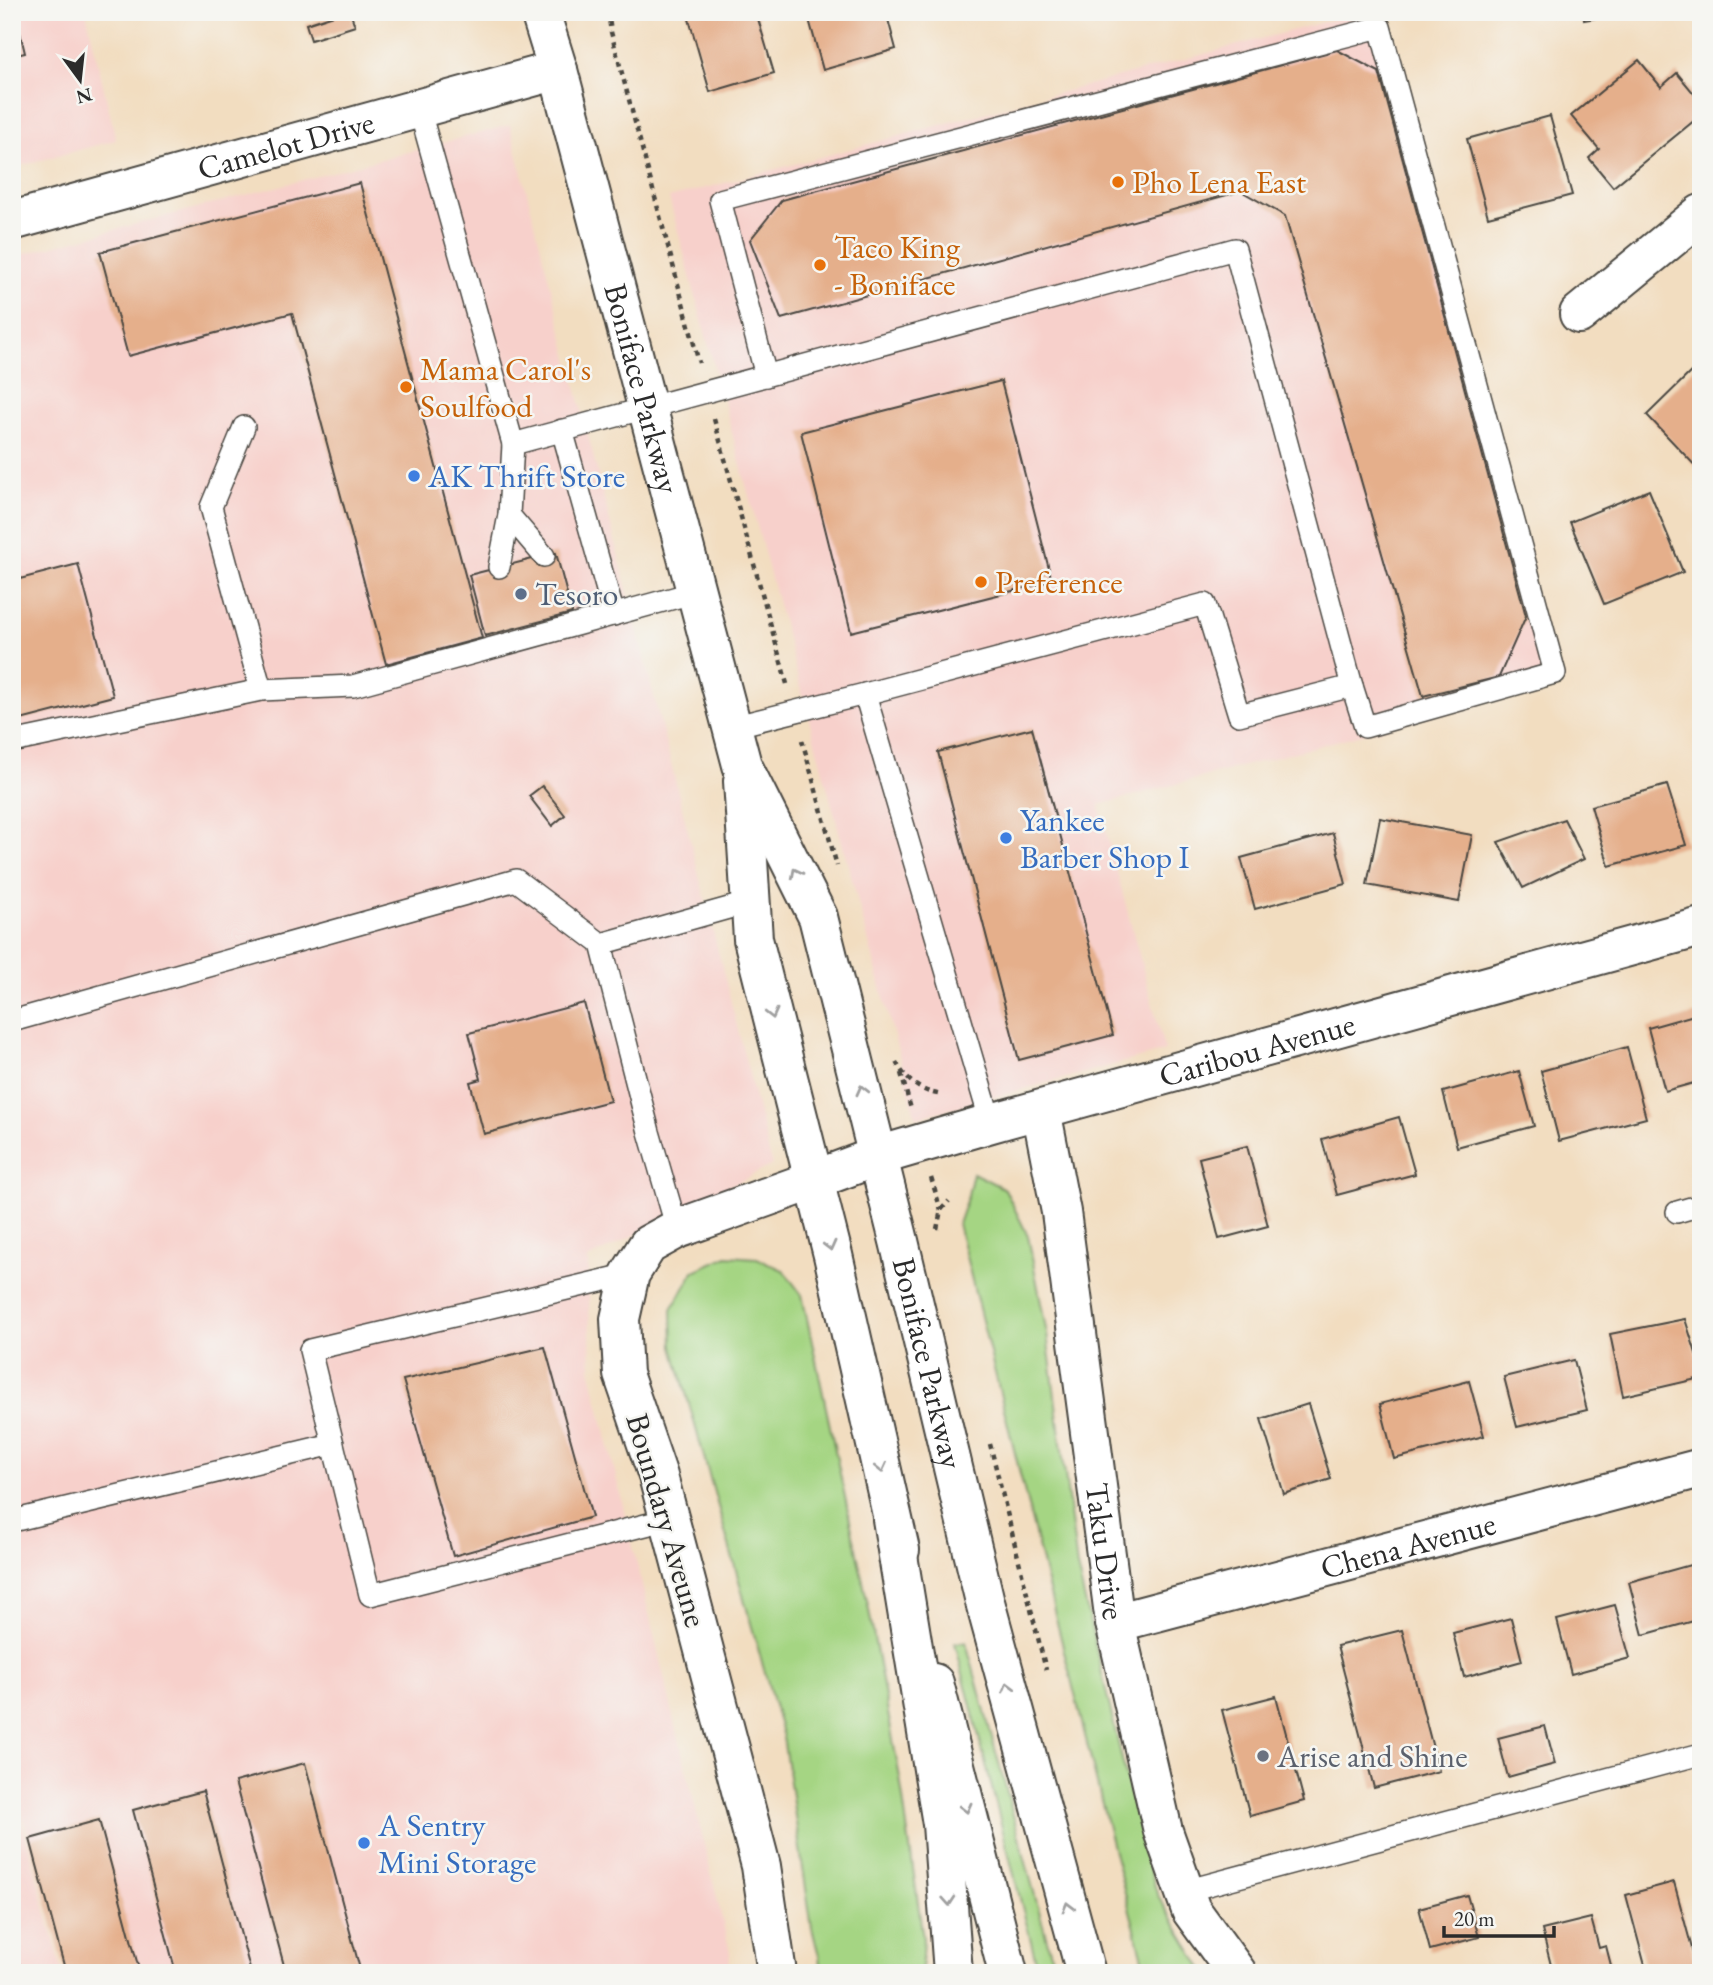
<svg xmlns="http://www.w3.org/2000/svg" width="1713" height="1985" viewBox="0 0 1713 1985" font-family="'EB Garamond',serif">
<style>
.built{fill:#f7d0cb}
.green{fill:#a5d583;stroke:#688057;stroke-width:2}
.building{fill:#e5af8b}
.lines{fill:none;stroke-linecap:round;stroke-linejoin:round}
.lane-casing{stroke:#494641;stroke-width:24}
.street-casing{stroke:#494641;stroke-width:42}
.secondary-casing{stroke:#494641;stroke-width:42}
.primary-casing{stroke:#494641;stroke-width:42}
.highway-casing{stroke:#494641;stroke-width:42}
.path{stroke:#494641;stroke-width:4.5;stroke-dasharray:5 5;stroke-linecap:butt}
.lane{stroke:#fff;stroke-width:21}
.street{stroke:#fff;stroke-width:38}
.secondary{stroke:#fff;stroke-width:38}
.primary{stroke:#fff;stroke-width:38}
.highway{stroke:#fff;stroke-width:38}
.oneway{stroke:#a0a0a0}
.food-dot{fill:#e8710a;stroke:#f6f6f2;stroke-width:2.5}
.shop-dot{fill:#3f7fe0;stroke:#f6f6f2;stroke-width:2.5}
.service-dot{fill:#5c6f8a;stroke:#f6f6f2;stroke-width:2.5}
.worship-dot{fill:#6b7280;stroke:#f6f6f2;stroke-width:2.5}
.labels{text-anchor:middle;stroke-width:5;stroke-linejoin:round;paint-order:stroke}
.street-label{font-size:32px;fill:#2b2b2b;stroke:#f6f6f2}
.food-label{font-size:32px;fill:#c56008;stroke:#f6f6f2;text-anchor:start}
.shop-label{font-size:32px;fill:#366cbe;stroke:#f6f6f2;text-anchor:start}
.service-label{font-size:32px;fill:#4e5e75;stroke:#f6f6f2;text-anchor:start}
.worship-label{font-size:32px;fill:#5b616d;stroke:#f6f6f2;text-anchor:start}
</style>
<rect width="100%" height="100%" fill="#f6f6f2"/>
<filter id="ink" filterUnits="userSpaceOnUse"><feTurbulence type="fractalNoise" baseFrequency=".0143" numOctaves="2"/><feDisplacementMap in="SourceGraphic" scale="14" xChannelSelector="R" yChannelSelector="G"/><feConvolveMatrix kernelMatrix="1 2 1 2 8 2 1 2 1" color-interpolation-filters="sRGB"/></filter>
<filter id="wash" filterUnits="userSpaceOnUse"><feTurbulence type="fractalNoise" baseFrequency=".00686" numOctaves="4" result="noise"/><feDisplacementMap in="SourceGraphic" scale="28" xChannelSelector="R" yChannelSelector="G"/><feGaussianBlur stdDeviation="1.57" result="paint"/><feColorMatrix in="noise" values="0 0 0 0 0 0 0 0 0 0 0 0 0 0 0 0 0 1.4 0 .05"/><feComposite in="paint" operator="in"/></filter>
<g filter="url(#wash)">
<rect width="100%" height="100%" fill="#f2ddc0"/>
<g class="built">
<path d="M12,12H86L116,140L12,168Z"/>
<path d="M1361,12H1371L1551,683L1099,805L1165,1051L916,1118L669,198Z"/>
<path d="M510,125L772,1165L588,1259L591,1372L730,1952L729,1973H66L12,1778V257Z"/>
<path d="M12,1785L63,1973H12Z"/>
</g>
<g class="green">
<path d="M973,1173L1005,1189L1028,1236L1047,1334L1077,1567L1128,1785L1157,1894L1205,1973H1147L1115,1856L958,1224L968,1195Z"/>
<path d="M727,1256L757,1258L783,1270L802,1295L868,1605L900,1778L923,1938L921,1973H821L819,1956L812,1928L783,1737L673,1347L672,1309L694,1271Z"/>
<path d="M966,1642L1056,1973H1039L955,1643Z"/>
</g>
<g id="blocks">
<g class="building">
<path d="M12,12H15L25,53L12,56Z"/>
<path d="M343,12H350L355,26L311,40L306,24Z"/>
<path d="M687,12H756L774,73L710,92Z"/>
<path d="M807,12H886L896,49L823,70Z"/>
<path d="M1583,12H1619V14L1584,20Z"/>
<path d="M1337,50L1379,72L1526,616L1499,677L1423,696L1285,216L1241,191L781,319L750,240L782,200Z"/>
<path d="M1639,60L1661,87L1677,73L1701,102V115L1613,187L1589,158L1599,149L1571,116Z"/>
<path d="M1550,116L1572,195L1488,217L1467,139Z"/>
<path d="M360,183L482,638L386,664L292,313L128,356L100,252Z"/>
<path d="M1697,366L1701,370V472L1647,415Z"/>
<path d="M1001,381L1052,581L851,632L801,432Z"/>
<path d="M1649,490L1683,572L1604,604L1570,522Z"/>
<path d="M556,553L572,613L485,636L469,575Z"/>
<path d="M78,564L113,696L13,722L12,581Z"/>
<path d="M1032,728L1113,1035L1019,1060L938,752Z"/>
<path d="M1667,785L1686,845L1609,866L1591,806Z"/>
<path d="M542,786L565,815L552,826L529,796Z"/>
<path d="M1380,818L1472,835L1459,902L1367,885Z"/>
<path d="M1564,819L1584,859L1523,888L1498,842Z"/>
<path d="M1333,833L1346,884L1255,909L1241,858Z"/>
<path d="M584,1003L610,1101L484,1134L470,1082L481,1079L469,1033Z"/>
<path d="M1701,1013V1081L1665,1091L1648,1028Z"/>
<path d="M1627,1047L1646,1118L1559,1141L1541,1071Z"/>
<path d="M1519,1071L1534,1126L1457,1147L1443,1092Z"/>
<path d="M1399,1117L1415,1174L1337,1195L1322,1139Z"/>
<path d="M1247,1146L1268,1226L1219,1239L1199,1158Z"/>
<path d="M1685,1319L1701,1369V1378L1623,1396L1610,1334Z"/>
<path d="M545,1347L592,1517L453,1556L403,1380Z"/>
<path d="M1574,1360L1587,1410L1517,1427L1504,1377Z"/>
<path d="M1469,1381L1484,1436L1394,1459L1380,1404Z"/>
<path d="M1308,1404L1331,1479L1284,1494L1261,1419Z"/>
<path d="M1701,1562V1619L1643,1635L1629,1582Z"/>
<path d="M1615,1605L1630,1658L1571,1674L1557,1620Z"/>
<path d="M1511,1618L1522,1661L1464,1677L1453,1633Z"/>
<path d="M1402,1630L1439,1771L1374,1788L1337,1646Z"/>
<path d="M1276,1696L1304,1801L1250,1816L1222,1710Z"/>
<path d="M1545,1726L1555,1764L1508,1777L1498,1738Z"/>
<path d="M305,1763L361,1973H286L235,1782Z"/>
<path d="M203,1791L251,1973H176L133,1810Z"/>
<path d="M99,1820L140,1973H66L30,1839Z"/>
<path d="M1674,1882L1698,1971L1689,1973H1647L1626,1895Z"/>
<path d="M1467,1895L1479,1937L1430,1950L1419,1908Z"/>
<path d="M1591,1918L1599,1948L1606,1946L1613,1973H1553L1542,1930Z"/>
<path d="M13,1941L22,1973H12Z"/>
</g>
</g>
</g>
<g filter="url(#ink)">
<use href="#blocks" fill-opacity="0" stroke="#494641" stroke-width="2"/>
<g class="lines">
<defs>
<g id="lane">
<path d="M419,108L513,444L1235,249L1352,686L1239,715L1205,604L865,694L732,727"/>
<path d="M766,376L720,200L1380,27L1555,673L1365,727L1352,686"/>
<path d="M244,427L211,507L261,690L353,686L696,592"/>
<path d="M562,430L614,615"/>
<path d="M509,515L513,444"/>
<path d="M499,567L509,515L544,556"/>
<path d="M865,694L991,1123"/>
<path d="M12,742L261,690"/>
<path d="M601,944L649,1132L677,1229"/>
<path d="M12,1021L516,880L601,944L750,902"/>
<path d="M1677,1212L1701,1205"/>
<path d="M630,1274L310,1350L370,1595L669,1519"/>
<path d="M12,1521L333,1444"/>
<path d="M1185,1891L1701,1754"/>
</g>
<g id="street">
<path id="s1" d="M12,221L558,70"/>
<path d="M1579,314L1701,214"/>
<path id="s2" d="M1041,1110L1061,1212L1115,1623L1163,1831L1191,1910L1237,1973"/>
<path id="s3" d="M814,1180L878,1156L991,1123L1701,927"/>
<path id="s4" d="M1115,1623L1701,1468"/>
</g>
<path id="secondary" d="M777,1973L761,1866L658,1476L623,1374L620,1319L630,1274L648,1245L677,1229L814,1180"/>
<g id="primary">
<path id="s5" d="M540,12L558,70L742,765L818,917L899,1241L985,1602L1086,1973"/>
<path d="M743,781L753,939L833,1255L900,1550"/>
<path d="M934,1683L1008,1973"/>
</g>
<path id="highway" d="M892,1519L942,1824L953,1973"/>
</defs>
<use href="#lane" class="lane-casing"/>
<use href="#street" class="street-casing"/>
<use href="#secondary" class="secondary-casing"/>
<use href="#primary" class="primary-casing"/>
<use href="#highway" class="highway-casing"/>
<g class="path">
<path d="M608,12L611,32L699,363"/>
<path d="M714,419L787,684"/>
<path d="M802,740L837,866"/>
<path d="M896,1062C907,1082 921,1092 943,1095"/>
<path d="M901,1073L911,1109"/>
<path d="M931,1178L941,1210"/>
<path d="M937,1229L941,1210L949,1201"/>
<path d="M990,1444L1046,1670"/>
</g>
<use href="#lane" class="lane"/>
<use href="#street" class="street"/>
<use href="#secondary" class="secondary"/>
<use href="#primary" class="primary"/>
<use href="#highway" class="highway"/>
</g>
<defs><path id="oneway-chevron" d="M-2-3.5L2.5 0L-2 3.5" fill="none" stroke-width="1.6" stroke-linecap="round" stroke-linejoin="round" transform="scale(1.75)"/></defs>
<g class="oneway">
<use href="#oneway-chevron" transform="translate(796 873) rotate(-117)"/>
<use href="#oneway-chevron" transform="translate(772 1014) rotate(76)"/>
<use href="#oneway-chevron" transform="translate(862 1090) rotate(-104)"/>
<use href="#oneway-chevron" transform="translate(830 1246) rotate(76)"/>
<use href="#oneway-chevron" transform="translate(881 1468) rotate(77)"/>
<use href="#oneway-chevron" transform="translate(1008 1687) rotate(-105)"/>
<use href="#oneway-chevron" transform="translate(966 1808) rotate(76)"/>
<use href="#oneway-chevron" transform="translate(949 1901) rotate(86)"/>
<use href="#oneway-chevron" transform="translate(1068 1907) rotate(-105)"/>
</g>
</g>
<g class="food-dot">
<circle cx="1118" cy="182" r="7"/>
<circle cx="820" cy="265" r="7"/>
<circle cx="406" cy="387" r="7"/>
<circle cx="981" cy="582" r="7"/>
</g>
<g class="shop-dot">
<circle cx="414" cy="476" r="7"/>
<circle cx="1006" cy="838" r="7"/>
<circle cx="364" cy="1843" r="7"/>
</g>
<circle class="service-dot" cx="521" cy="594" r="7"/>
<circle class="worship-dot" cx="1263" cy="1756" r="7"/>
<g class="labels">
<g class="street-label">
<text dy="11" stroke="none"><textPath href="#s1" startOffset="284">Camelot Drive</textPath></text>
<text dy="11" stroke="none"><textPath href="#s5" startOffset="390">Boniface Parkway</textPath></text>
<text dy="11" stroke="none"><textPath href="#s3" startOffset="462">Caribou Avenue</textPath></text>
<text dy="11" stroke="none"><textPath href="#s5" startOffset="1409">Boniface Parkway</textPath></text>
<text transform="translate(667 1520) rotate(74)" y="11">Boundary Aveune</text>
<text dy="11" stroke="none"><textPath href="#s4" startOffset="303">Chena Avenue</textPath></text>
<text dy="11" stroke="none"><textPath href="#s2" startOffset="446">Taku Drive</textPath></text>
</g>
<g class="food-label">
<text x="1132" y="193">Pho Lena East</text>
<text x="834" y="258">Taco King<tspan x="834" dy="37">- Boniface</tspan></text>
<text x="420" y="380">Mama Carol's<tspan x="420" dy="37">Soulfood</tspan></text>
<text x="995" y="593">Preference</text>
</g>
<g class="shop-label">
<text x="428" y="487">AK Thrift Store</text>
<text x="1020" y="831">Yankee<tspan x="1020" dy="37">Barber Shop I</tspan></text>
<text x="378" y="1836">A Sentry<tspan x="378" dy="37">Mini Storage</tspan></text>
</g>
<g class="service-label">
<text x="535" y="605">Tesoro</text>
</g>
<g class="worship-label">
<text x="1277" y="1767">Arise and Shine</text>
</g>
</g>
<rect width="1713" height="1985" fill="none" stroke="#f6f6f2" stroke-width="42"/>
<g transform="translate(80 80) rotate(165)" stroke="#f6f6f2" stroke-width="5" paint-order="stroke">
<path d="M0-5L12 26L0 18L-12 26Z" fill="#2b2b2b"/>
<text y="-10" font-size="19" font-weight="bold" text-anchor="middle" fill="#2b2b2b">N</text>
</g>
<path d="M1444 1926v10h110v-10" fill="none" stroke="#2b2b2b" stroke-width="3.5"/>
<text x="1454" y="1926" font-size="21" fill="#2b2b2b" stroke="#f6f6f2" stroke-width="5" paint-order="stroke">20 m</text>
</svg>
